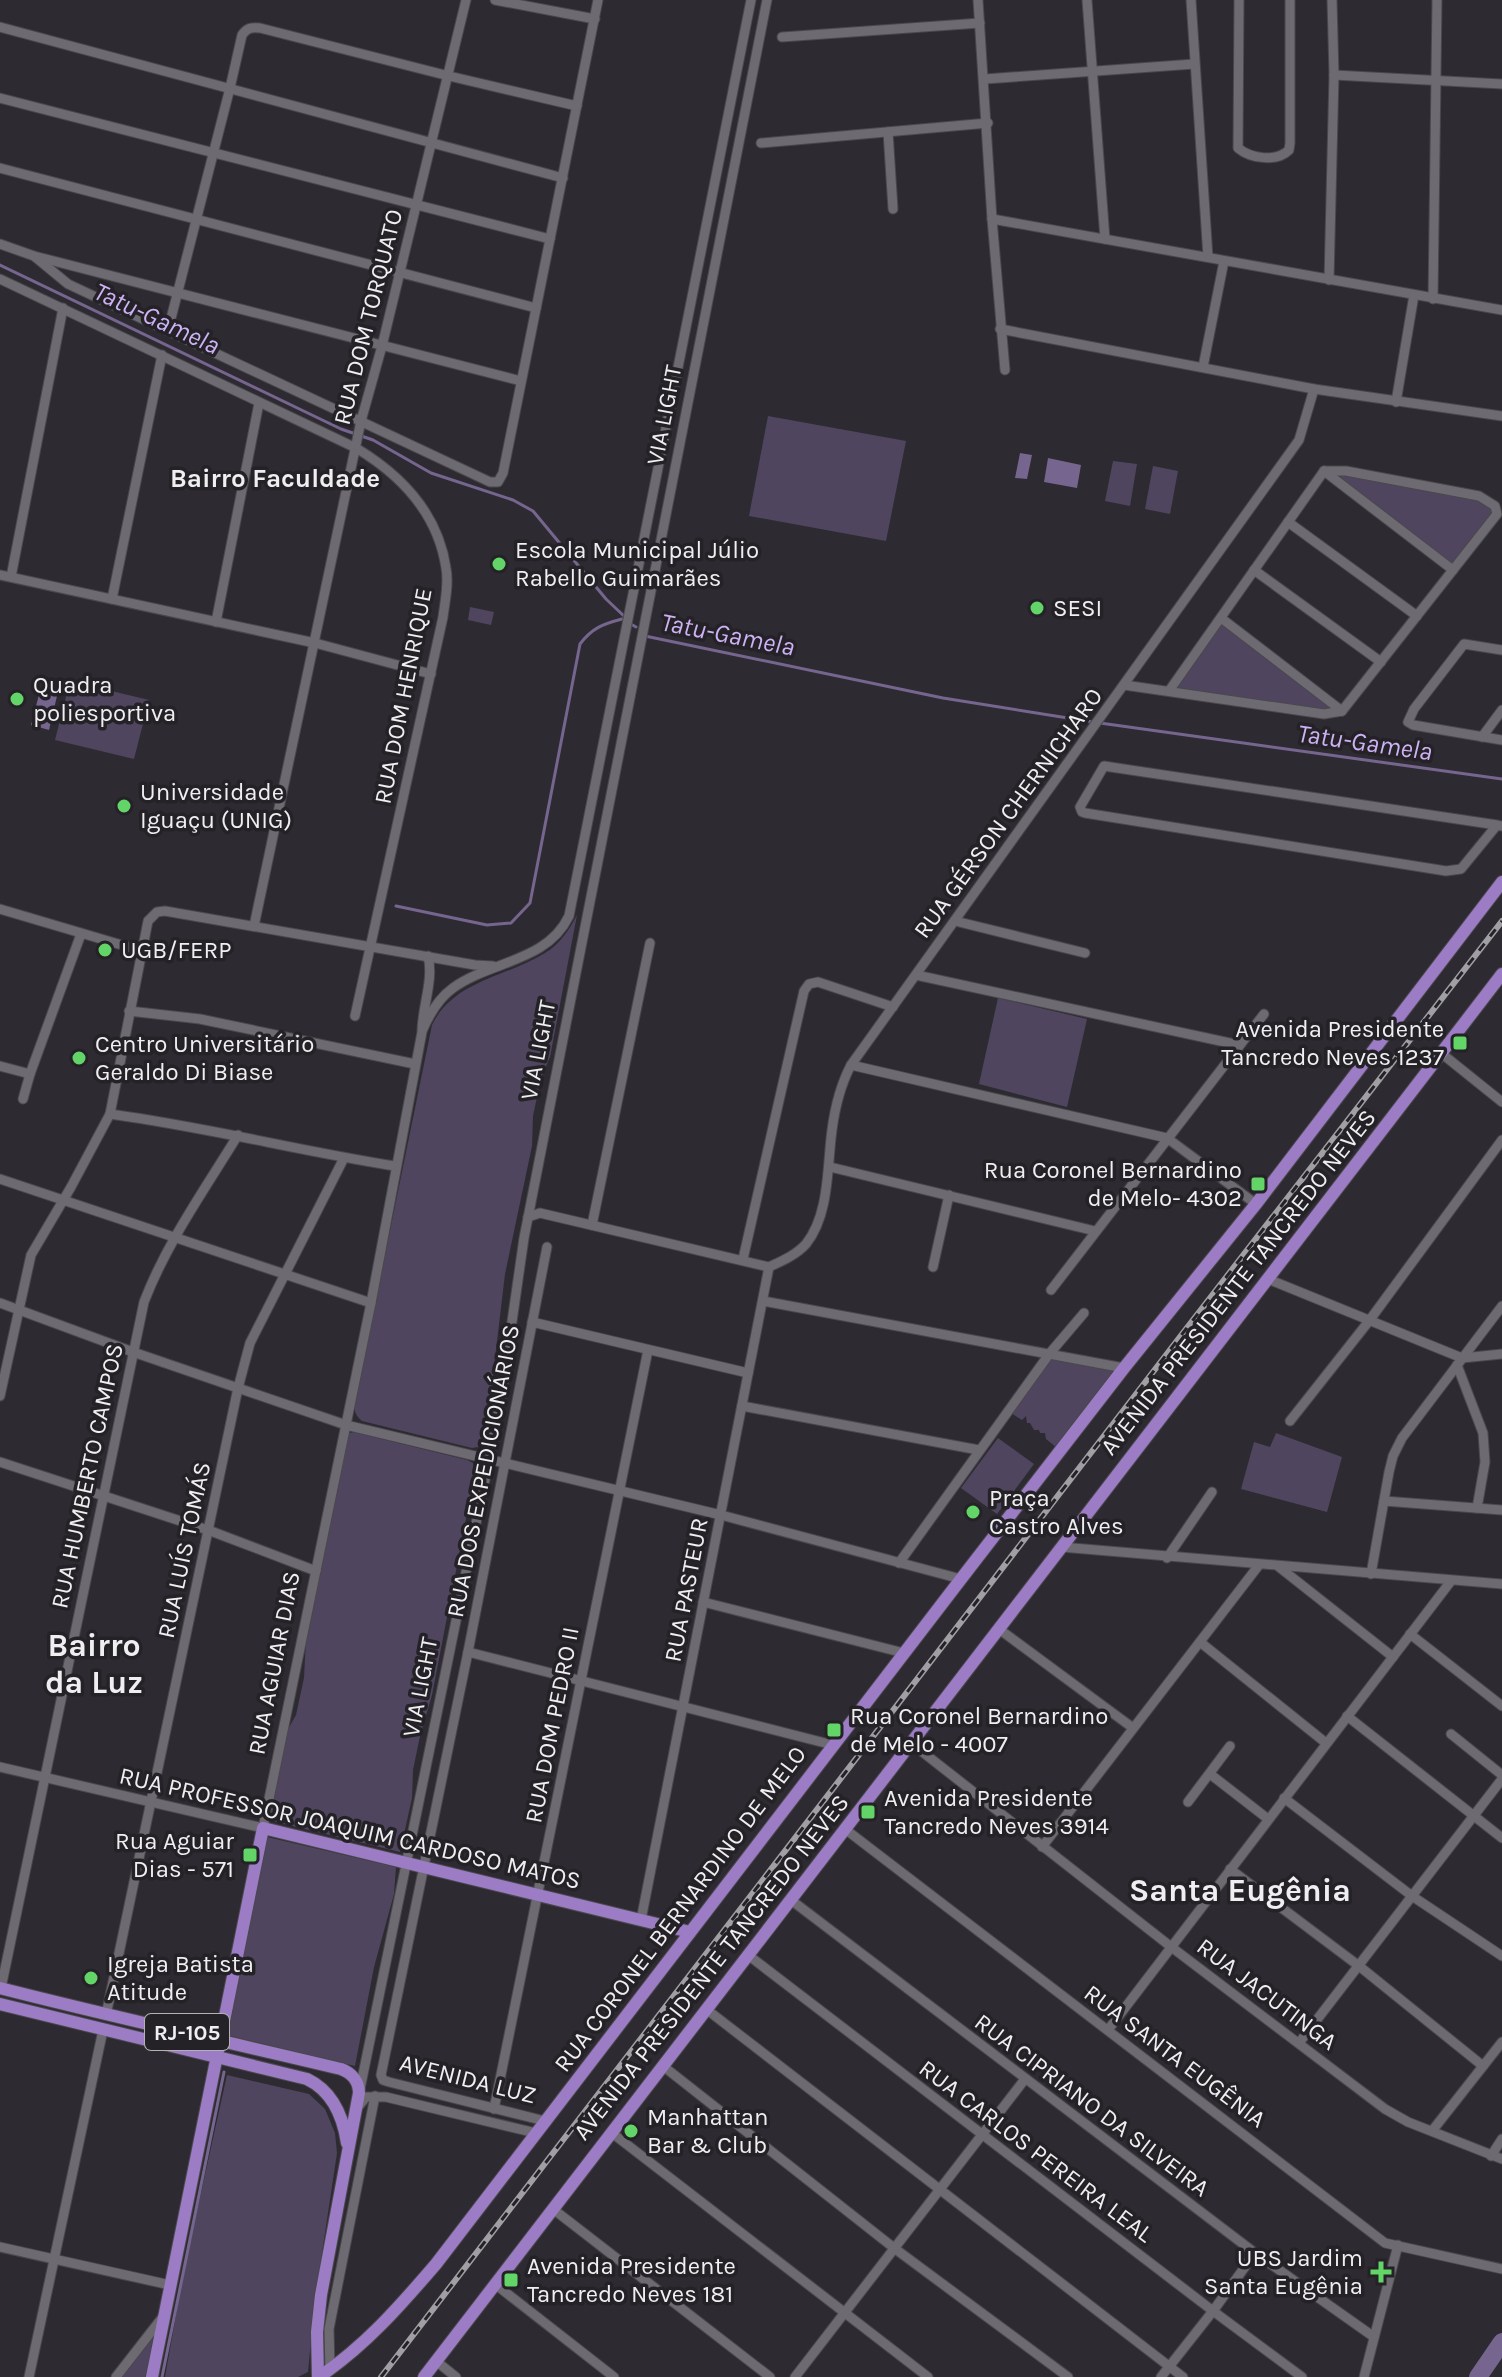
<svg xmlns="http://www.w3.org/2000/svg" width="1502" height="2377" viewBox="0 0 1502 2377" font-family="Karla,sans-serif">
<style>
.green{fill:#4f455f}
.water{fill:#76668f}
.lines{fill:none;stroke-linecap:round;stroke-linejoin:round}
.stream{stroke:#76668f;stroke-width:3}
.river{stroke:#76668f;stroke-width:18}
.minor-casing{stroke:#4a484c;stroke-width:11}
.major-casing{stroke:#4a484c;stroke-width:14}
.minor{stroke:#6d6b71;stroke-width:9}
.major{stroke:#9b7cc5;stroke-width:12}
.rail-casing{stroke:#a09fa3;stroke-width:6}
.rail{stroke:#242227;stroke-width:3;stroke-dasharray:9;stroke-linecap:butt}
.poi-dot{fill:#63d468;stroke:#242227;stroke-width:3}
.labels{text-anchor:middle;stroke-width:7;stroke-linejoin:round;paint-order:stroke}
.shield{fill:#242227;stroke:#b2b1b4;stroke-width:2}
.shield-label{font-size:22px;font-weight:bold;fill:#efeef1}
.street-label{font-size:24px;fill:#efeef1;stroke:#242227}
.poi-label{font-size:24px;fill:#efeef1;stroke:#242227;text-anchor:start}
.water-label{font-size:26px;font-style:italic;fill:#cdb2f5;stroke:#242227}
.neighbourhood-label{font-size:26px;font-weight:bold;fill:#efeef1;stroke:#242227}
.district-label{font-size:32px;font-weight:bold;fill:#efeef1;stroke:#242227}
</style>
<rect width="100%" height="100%" fill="#2d2b31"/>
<g class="green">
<path d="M768,416L906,441L886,541L749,516Z"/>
<path d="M1113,461L1137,464L1130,506L1105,501Z"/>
<path d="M1153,466L1178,471L1170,514L1145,509Z"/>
<path d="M1329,470L1478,498L1488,503L1497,514L1453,567Z"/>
<path d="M470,607L494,612L491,625L468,620Z"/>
<path d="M1221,622L1338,710L1335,712L1172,690Z"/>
<path d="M70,681L149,700L134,759L55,740Z"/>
<path d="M577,915L550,1057L541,1078L533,1116L532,1146L505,1274L492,1383L481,1442L478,1447L472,1448L362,1421C355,1415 354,1411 355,1402L432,1025C454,980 507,977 545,953C560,944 569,930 577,915Z"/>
<path d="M998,998L1087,1019L1067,1107L979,1084Z"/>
<path d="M1051,1359L1112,1371L1113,1373L1057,1448L1046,1439L1045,1433H1040L1039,1430H1034L1030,1423H1027L1026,1416L1022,1420L1011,1413Z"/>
<path d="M354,1432L467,1460L473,1463L475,1472L432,1695L420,1736L413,1770L412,1798L400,1852L276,1822L270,1817L287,1731L296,1715L304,1678L306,1639L346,1437L349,1433Z"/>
<path d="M1276,1433L1342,1457L1327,1512L1241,1489L1254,1442L1270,1447Z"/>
<path d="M998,1438L1034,1464L997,1514L961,1488Z"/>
<path d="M267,1837L396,1867L394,1894L374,1967L355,2066L226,2035Z"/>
<path d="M227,2075L309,2094L325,2109L335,2133L337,2153L314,2306L308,2372L298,2377H165L184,2270Z"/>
<path d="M162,2322L149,2377H120Z"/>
</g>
<g class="water">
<path d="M1020,453L1032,455L1027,479L1015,478Z"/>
<path d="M1048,458L1081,465L1077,488L1044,482Z"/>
<path d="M40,691L57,696L49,730L31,725Z"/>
</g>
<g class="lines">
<g class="stream">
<path d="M0,265L341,429L373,440L431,473L513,500L533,511L606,599L625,617"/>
<path d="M645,636L943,698L1093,722"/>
<path d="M1100,723L1502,779"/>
<path d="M396,906L487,925L511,923L530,903L580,644C592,628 603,624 622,619L636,627"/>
<path d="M162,2377L224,2072"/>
</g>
<path class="river" d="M1478,2377L1502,2342"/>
<defs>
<g id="minor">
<path d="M495,0L595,19"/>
<path d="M978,0L992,219L1005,370"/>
<path d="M1087,0L1105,239"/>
<path d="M1191,0L1208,257"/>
<path d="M1239,0L1238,148C1251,159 1277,162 1289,150L1290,143V0"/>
<path d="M0,27L563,178"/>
<path d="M782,37L980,23"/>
<path d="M1334,75L1502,84"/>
<path d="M985,79L1194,64"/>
<path d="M0,98L550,239"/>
<path d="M888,132L893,209"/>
<path d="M761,143L988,123"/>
<path d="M0,168L536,308"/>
<path d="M992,219L1502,310"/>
<path d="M0,244L34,256L521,381"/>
<path d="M34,256L68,284L490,482H498L503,473L598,0"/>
<path d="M0,279L356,448C401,475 438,514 446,568C449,584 445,601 443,617L355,1016"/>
<path d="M1329,280L1334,75L1332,0"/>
<path d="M1433,299L1437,0"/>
<path d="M1000,329L1314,389L1502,416"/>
<path d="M168,330L230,88L242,35C247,28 251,27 260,28L449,76L577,106"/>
<path d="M1203,367L1224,261"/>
<path d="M1396,402L1414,295"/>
<path d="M1324,471H1346L1479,496L1495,506L1497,514L1342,711"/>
<path d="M1324,471L1453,570"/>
<path d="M1288,522L1417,616"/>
<path d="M1254,570L1381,662"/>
<path d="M0,575L315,643L431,674"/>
<path d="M11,577L63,308"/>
<path d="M112,599L162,355"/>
<path d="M1221,618L1342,711"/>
<path d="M216,622L259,403"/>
<path d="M1502,650L1464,644L1414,709L1408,722L1413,725L1502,740"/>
<path d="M1124,685L1324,714L1342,711"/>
<path d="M1169,691L1324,471"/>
<path d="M1482,737L1502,710"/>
<path d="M1497,825L1461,869L1446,871L1085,813L1082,812L1080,807L1104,766L1497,825L1502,826"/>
<path d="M0,909L142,951"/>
<path d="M955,921L1085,953"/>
<path d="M254,926L361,421L382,346L466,0"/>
<path d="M916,975L1239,1045"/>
<path d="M129,1011L200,1019L415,1064"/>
<path d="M423,1029C430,1013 439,998 453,988C490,961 547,962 569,916L751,0"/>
<path d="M1441,1053L1502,1102"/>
<path d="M851,1065L1167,1138L1256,1204"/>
<path d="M0,1066L30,1074"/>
<path d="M23,1099L30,1074L81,934"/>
<path d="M110,1114C206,1127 300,1151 395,1166"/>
<path d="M830,1167L1095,1231"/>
<path d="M0,1179L371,1303"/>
<path d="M528,1217L540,1213L769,1267"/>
<path d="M592,1225L650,943"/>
<path d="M743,1259L804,991L809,984L818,982L893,1007"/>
<path d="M769,1267C782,1261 796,1255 806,1244C830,1214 827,1165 832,1130C835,1107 840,1086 851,1065L1299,440L1314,389"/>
<path d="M933,1267L949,1195"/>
<path d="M1268,1279L1462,1358L1502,1354"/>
<path d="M1051,1290L1264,1014"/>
<path d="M763,1301L1124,1368"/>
<path d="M0,1303L133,1352L346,1425L721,1515L961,1579"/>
<path d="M532,1322L748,1373"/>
<path d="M1457,1365L1483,1433L1485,1462L1477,1508"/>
<path d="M0,1396L31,1255L71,1187L110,1114L148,921L157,912L165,911L475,965L493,966"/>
<path d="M742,1406L979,1450"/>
<path d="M1290,1421L1369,1321L1502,1140"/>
<path d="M0,1462L208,1530L316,1571"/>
<path d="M1384,1501L1502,1510"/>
<path d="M1061,1547L1502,1584"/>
<path d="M1167,1558L1212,1492"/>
<path d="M899,1563L1050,1353L1084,1313"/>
<path d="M1279,1567L1393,1657"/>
<path d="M1371,1574L1389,1472L1393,1456L1402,1438L1502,1306"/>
<path d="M703,1602L904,1653"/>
<path d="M999,1629L1133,1728"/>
<path d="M1410,1634L1502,1706"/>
<path d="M1200,1642L1326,1743"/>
<path d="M468,1652L833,1745"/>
<path d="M1347,1716L1502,1838"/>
<path d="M1451,1734L1502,1775"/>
<path d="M911,1743L1170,1946L1385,2109L1408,2122L1502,2159"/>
<path d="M0,1767L263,1828L371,1303L422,1032C422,1007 434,980 428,956"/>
<path d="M1210,1774L1268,1819"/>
<path d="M1284,1798L1412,1896L1502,1956"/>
<path d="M1188,1802L1230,1746"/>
<path d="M845,1829L1385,2243L1502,2269"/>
<path d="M1042,1847L1259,1565"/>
<path d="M1230,1869L1359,1966L1483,2066"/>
<path d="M791,1900L1255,2253L1374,2337"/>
<path d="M641,1920L769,1267"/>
<path d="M748,1955L1213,2311L1302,2377"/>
<path d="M1,1988L144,1302C167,1242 205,1189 238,1135"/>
<path d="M706,2009L1183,2377"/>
<path d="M106,2015L238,1388L250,1343L344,1158"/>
<path d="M1108,2030L1451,1581"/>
<path d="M1299,2043L1502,1779"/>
<path d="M663,2066L894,2248L1068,2377"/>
<path d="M360,2089L489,1460L501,1398L524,1238L767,0"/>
<path d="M358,2107L366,2097H386L536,2133"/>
<path d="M494,2109L648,1350"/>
<path d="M545,2121L389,2082L383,2080L381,2075L468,1652L547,1247"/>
<path d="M1432,2131L1502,2042"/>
<path d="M612,2133L928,2377"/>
<path d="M1491,2156L1502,2139"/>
<path d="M553,2209L770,2377"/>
<path d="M0,2247L170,2285"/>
<path d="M495,2284L614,2377"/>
<path d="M436,2361L456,2377"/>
<path d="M330,2370L329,2329L375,2096"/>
<path d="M29,2377L103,2030"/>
<path d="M116,2377L162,2318"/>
<path d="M795,2377L1025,2079"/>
<path d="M1161,2377L1213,2311L1255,2253"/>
<path d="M1364,2377L1398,2245"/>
</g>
<g id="major">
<path d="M0,1988C113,2017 228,2042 341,2069C352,2073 359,2082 359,2093L321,2295L317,2332L318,2377"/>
<path d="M0,2004L307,2079C332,2091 343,2116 347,2143"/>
<path d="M152,2377L263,1828L690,1932"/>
<path d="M319,2377C365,2346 400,2306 436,2264L961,1579L1124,1368L1256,1204L1502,882"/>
<path d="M424,2377L1502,974"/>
</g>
</defs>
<use href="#minor" class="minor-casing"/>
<use href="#major" class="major-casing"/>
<use href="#minor" class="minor"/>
<use href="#major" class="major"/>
<defs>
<path id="rail" d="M381,2377L1186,1329L1502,921"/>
</defs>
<use href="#rail" class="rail-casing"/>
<use href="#rail" class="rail"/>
</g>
<g class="poi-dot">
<circle cx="499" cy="564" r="8"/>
<circle cx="1037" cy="608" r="8"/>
<circle cx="17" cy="699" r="8"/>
<circle cx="124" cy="806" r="8"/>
<circle cx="105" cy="950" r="8"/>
<rect x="1452" y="1035" width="16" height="16" rx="4"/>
<circle cx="79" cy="1058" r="8"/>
<rect x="1250" y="1176" width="16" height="16" rx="4"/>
<circle cx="973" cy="1512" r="8"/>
<rect x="826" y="1722" width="16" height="16" rx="4"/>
<rect x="860" y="1804" width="16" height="16" rx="4"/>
<rect x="242" y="1847" width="16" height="16" rx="4"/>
<circle cx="91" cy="1978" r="8"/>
<circle cx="631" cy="2131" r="8"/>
<path d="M1377 2260h8v8h8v8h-8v8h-8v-8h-8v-8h8z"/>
<rect x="503" y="2272" width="16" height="16" rx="4"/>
</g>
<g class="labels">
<rect class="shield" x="145" y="2014" width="84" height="36" rx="6"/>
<g class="shield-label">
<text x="187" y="2040">RJ-105</text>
</g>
<g class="street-label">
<text transform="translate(368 317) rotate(-76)" y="8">RUA DOM TORQUATO</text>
<text transform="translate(664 415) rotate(-79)" y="8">VIA LIGHT</text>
<text transform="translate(403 696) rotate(-79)" y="8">RUA DOM HENRIQUE</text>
<text transform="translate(1008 813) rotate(-54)" y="8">RUA GÉRSON CHERNICHARO</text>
<text transform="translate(538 1050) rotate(-79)" y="8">VIA LIGHT</text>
<text transform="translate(1238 1282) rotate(-52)" y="8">AVENIDA PRESIDENTE TANCREDO NEVES</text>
<text transform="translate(483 1471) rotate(-79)" y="8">RUA DOS EXPEDICIONÁRIOS</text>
<text transform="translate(87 1476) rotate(-78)" y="8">RUA HUMBERTO CAMPOS</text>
<text transform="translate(184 1550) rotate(-78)" y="8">RUA LUÍS TOMÁS</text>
<text transform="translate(686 1590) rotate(-79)" y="8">RUA PASTEUR</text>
<text transform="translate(274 1663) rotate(-79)" y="8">RUA AGUIAR DIAS</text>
<text transform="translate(420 1687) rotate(-79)" y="8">VIA LIGHT</text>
<text transform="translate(552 1725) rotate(-79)" y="8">RUA DOM PEDRO II</text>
<text transform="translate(350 1828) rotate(13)" y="8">RUA PROFESSOR JOAQUIM CARDOSO MATOS</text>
<text transform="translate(680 1909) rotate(-53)" y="8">RUA CORONEL BERNARDINO DE MELO</text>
<text transform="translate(711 1967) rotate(-52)" y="8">AVENIDA PRESIDENTE TANCREDO NEVES</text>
<text transform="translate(1267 1994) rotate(37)" y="8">RUA JACUTINGA</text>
<text transform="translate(1175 2056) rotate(37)" y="8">RUA SANTA EUGÊNIA</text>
<text transform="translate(468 2079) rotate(14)" y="8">AVENIDA LUZ</text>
<text transform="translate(1092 2105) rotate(37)" y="8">RUA CIPRIANO DA SILVEIRA</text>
<text transform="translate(1036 2151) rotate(37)" y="8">RUA CARLOS PEREIRA LEAL</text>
</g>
<g class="poi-label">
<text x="515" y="558">Escola Municipal Júlio<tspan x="515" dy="28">Rabello Guimarães</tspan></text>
<text x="1053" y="616">SESI</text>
<text x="33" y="693">Quadra<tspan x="33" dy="28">poliesportiva</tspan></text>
<text x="140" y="800">Universidade<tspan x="140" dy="28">Iguaçu (UNIG)</tspan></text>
<text x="121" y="958">UGB/FERP</text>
<text x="1444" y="1037" text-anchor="end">Avenida Presidente<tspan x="1444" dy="28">Tancredo Neves 1237</tspan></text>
<text x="95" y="1052">Centro Universitário<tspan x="95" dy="28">Geraldo Di Biase</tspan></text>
<text x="1242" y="1178" text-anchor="end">Rua Coronel Bernardino<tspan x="1242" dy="28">de Melo- 4302</tspan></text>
<text x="989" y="1506">Praça<tspan x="989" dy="28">Castro Alves</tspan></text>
<text x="850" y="1724">Rua Coronel Bernardino<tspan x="850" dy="28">de Melo - 4007</tspan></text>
<text x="884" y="1806">Avenida Presidente<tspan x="884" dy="28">Tancredo Neves 3914</tspan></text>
<text x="234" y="1849" text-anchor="end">Rua Aguiar<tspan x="234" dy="28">Dias - 571</tspan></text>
<text x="107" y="1972">Igreja Batista<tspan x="107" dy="28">Atitude</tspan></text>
<text x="647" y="2125">Manhattan<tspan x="647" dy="28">Bar &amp; Club</tspan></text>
<text x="1363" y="2266" text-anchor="end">UBS Jardim<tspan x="1363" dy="28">Santa Eugênia</tspan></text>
<text x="527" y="2274">Avenida Presidente<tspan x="527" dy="28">Tancredo Neves 181</tspan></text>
</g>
<g class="water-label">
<text transform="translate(157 318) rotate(25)" y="9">Tatu-Gamela</text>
<text transform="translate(728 634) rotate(11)" y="9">Tatu-Gamela</text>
<text transform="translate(1365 742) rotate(8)" y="9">Tatu-Gamela</text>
</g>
<g class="neighbourhood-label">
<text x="275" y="487">Bairro Faculdade</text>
</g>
<g class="district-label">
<text x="94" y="1656">Bairro<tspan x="94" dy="37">da Luz</tspan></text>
<text x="1240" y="1901">Santa Eugênia</text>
</g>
</g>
</svg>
